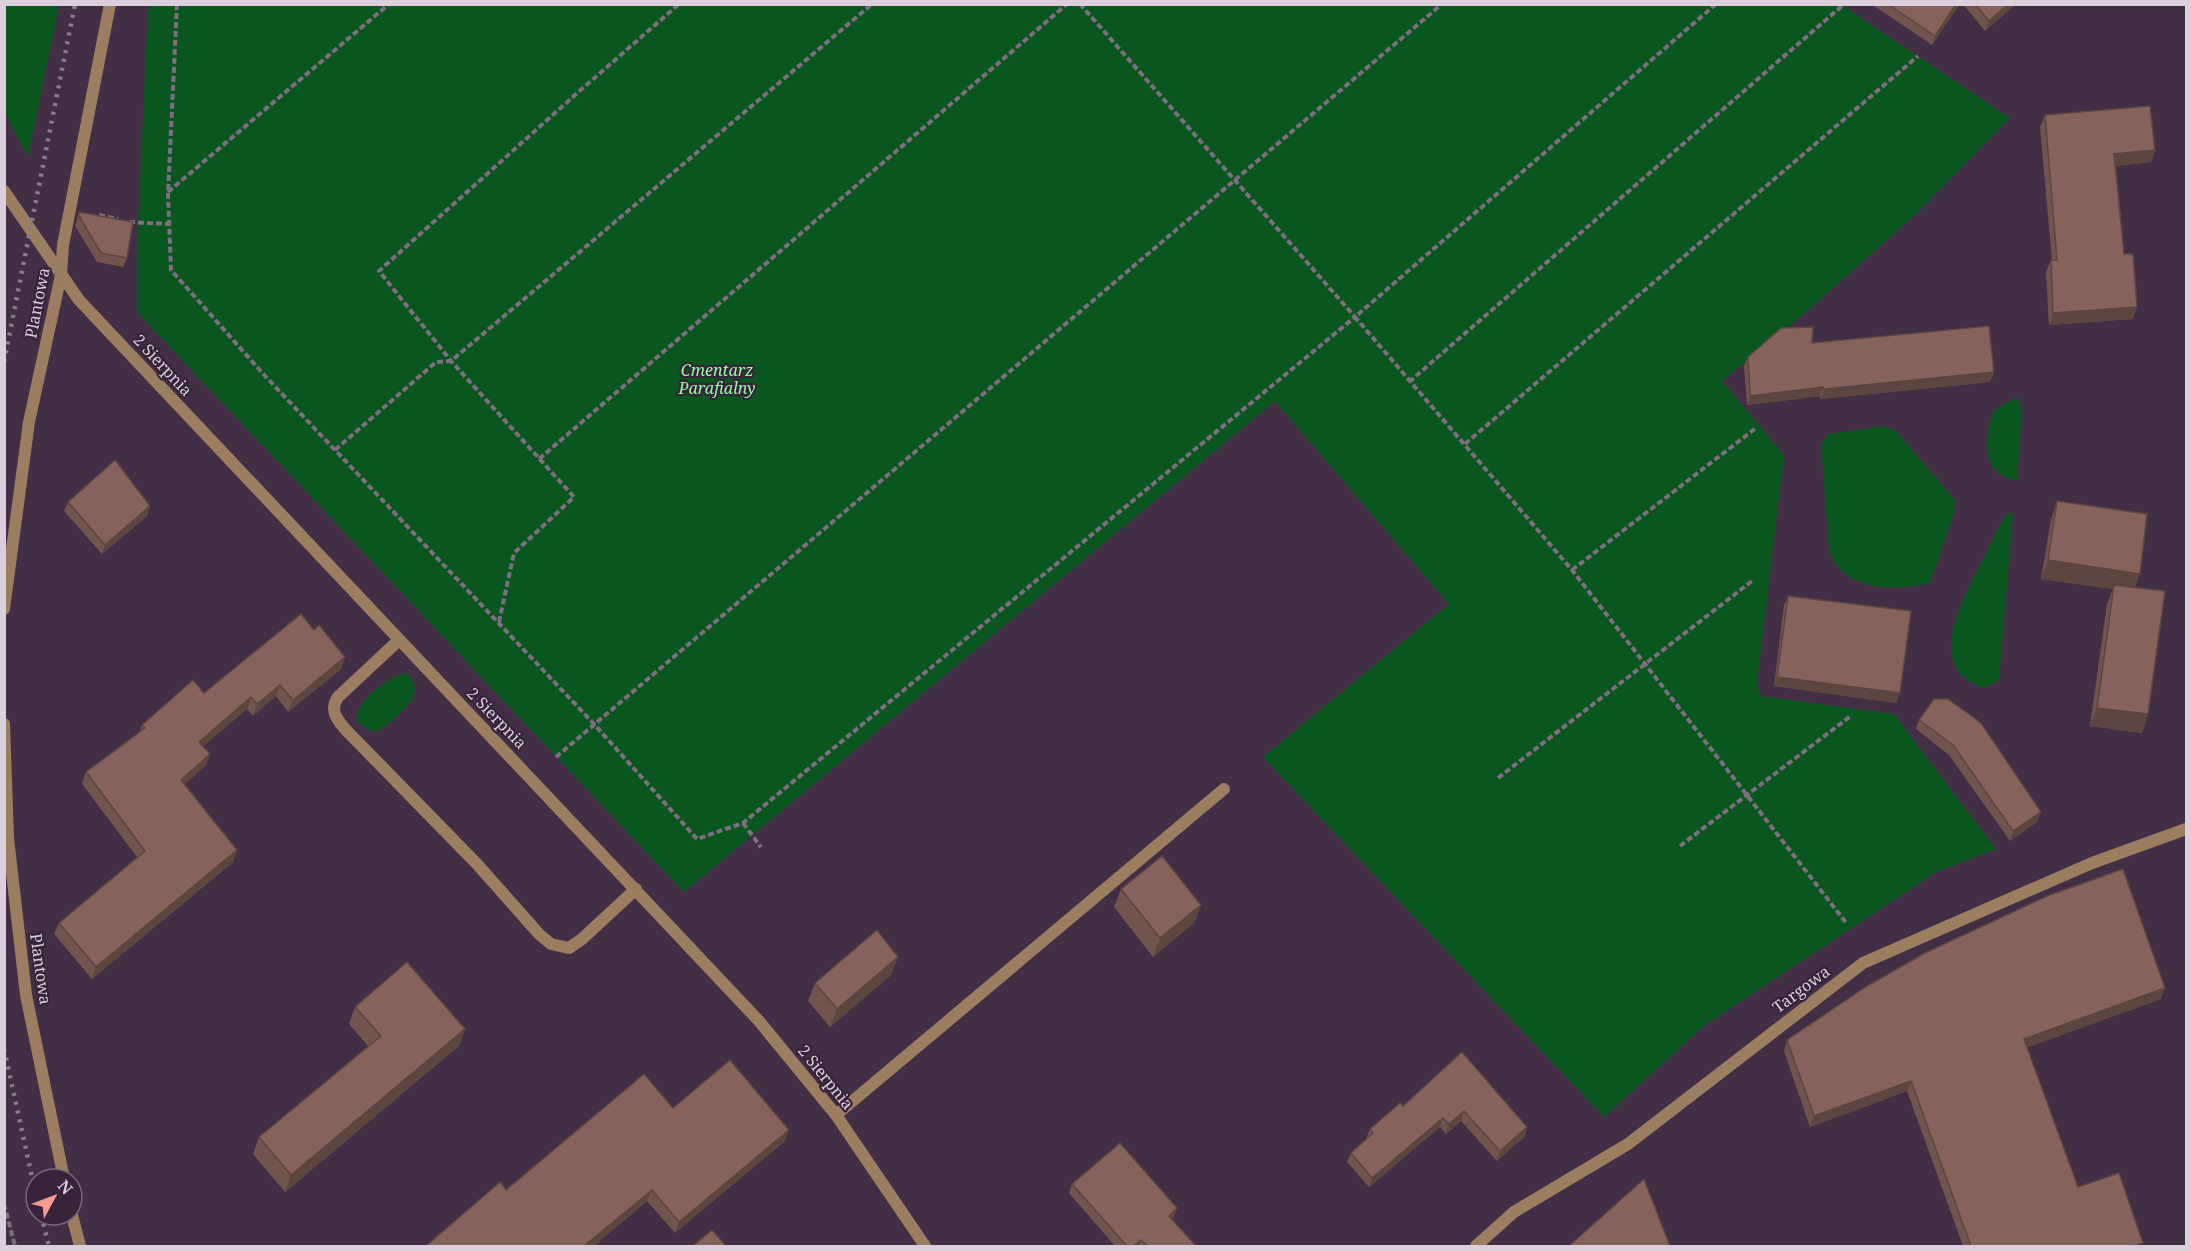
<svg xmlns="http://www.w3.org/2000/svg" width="2191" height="1251" viewBox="0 0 2191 1251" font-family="'Noto Serif',serif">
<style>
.green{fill:#0a561f}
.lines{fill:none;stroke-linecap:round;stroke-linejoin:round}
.path{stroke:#7f6e81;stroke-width:4;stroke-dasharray:6 3;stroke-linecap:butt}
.lane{stroke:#9b7d60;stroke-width:12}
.street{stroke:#9b7d60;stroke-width:12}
.rail{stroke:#8b7b8d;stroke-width:4.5;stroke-dasharray:3 6;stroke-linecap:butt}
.wall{fill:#72544e}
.shaded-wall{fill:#5d4540}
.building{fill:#85625b;stroke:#5d4540;stroke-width:1.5}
.labels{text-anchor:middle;stroke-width:4.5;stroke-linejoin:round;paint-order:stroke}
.street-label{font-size:16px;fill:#dbcfdd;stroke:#37243a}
.park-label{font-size:16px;font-style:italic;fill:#95fba2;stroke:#37243a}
</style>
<rect width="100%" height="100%" fill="#422e45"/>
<g class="green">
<path d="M5,4L59,5L28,157L5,113Z"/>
<path d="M148,5H1842L2010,118L1917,213L1806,312L1722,381L1784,455L1757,683L1760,696L1894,714L1996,849L1936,872L1705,1025L1604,1117L1263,757L1449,604L1275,401L684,892L138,313V224Z"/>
<path d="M2015,398L2019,400L2022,413L2017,481C1980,473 1983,439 1994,410Z"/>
<path d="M1884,426L1896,431L1955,500L1954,513L1930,583C1894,591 1844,592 1829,551L1821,444L1828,434Z"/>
<path d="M2009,513H2013L1999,680L1984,688C1921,668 1965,595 1984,557C1991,544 1998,523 2009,513Z"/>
<path d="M406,673C426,691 408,706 393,720C388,723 383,730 377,731C370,732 364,727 359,723C350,704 389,676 406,673Z"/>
</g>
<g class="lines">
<g class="path">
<path d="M177,4L168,193L171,270L266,377L594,724L697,839L743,823L1355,317L1080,4"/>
<path d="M1716,4L1355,317L1572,570L1847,924"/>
<path d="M168,192L389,4"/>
<path d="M99,215L118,219"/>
<path d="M129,222L170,224"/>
<path d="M1409,382L1843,5"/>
<path d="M1465,444L1918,56"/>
<path d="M335,450L436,362L451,361L872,4"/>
<path d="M539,459L1067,4"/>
<path d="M1572,570L1756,428"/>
<path d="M499,622L514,553L574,497L451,361L379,271L575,95L679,4"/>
<path d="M556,757L1442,4"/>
<path d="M1498,778L1752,581"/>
<path d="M743,823L761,847"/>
<path d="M1680,846L1852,715"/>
<path d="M4,1204L15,1246"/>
</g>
<g class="lane">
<path d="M4,609L29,422L61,275L63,245L110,4"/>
<path d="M399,640L338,697C329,710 337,720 346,730L477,864L539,934L551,944L569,948L582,939L636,889"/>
<path d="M4,724L8,838L26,995L64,1179"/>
<path d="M836,1115L1224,789"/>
<path d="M72,1215L80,1246"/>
</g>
<g class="street">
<path d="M4,191L79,300L759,1021L836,1115L925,1246"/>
<path d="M1476,1246L1514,1212L1628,1144L1863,963L2092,863L2186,829"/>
</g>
<g class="rail">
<path d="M4,362L75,4"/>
<path d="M4,1049L36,1195"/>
<path d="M41,1215L49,1246"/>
</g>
</g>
<g class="wall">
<path d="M1871,4H1959L1932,45Z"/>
<path d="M1963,4H2016L1985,31Z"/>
<path d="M2045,115L2155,150L2151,162L2116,166L2124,254L2133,319L2049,325L2046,272L2051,260H2052L2040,127Z"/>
<path d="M79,212L127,258L123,267L97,262L75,226Z"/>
<path d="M1812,343L1994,372L1990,382L1820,399V396L1747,405L1744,366L1748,357Z"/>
<path d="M2057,501L2135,588L2148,714L2142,733L2090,726L2107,604L2113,589L2041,579L2051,520Z"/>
<path d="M68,502L150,506L147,516L102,554L64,511Z"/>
<path d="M1788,596L1900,693L1896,703L1774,686L1784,605Z"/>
<path d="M314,630L345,657L341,669L288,712L276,696L253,716L247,709L203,746L210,754L205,766L185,784L237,850L233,862L92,979L54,934L59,923L137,857L82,784L86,772L139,733L142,725L204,693Z"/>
<path d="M1934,699L2037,822L2010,841L1949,755L1916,729L1919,720Z"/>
<path d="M1121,889L1201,905L1194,923L1153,957L1114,907Z"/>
<path d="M898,957L891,975L830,1027L808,1001L815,983Z"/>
<path d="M2161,999L2027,1047L2078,1187L2141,1246H1963L1907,1091L1810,1127L1784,1051L1787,1040Z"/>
<path d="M355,1007L465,1029L459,1046L285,1192L253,1154L259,1137L368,1046L349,1024Z"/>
<path d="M1462,1052L1527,1127L1524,1137L1497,1161L1461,1121L1446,1134L1440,1127L1369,1187L1347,1162L1351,1153L1366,1139L1370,1129L1403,1106Z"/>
<path d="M673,1108L785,1141L675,1233L647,1201L594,1246H425L506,1190Z"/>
<path d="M1072,1184L1177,1208L1173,1218L1172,1219L1196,1246H1115L1069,1193Z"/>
</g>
<g class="shaded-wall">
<path d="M1956,4H1959L1958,7L1932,45L1935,36Z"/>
<path d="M2008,4H2016L1985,31L1989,21Z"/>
<path d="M2155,150L2151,162L2110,166L2114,154Z"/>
<path d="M2137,307L2133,319L2049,325L2053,313Z"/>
<path d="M1994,372L1990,382L1820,399L1824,389Z"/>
<path d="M1823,387L1820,396L1747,405L1750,396Z"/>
<path d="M150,506L147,516L102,554L105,545Z"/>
<path d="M2048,560L2140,574L2133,592L2114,585L2113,589L2041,579Z"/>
<path d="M345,657L341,669L288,712L293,700Z"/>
<path d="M1777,677L1900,693L1896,703L1774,686Z"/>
<path d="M280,685L276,696L253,716L257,704Z"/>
<path d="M251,697L247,709L195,753L199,742Z"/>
<path d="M2097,708L2148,714L2142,733L2090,726Z"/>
<path d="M210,754L205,766L177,792L181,780Z"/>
<path d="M2041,812L2037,822L2010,841L2013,831Z"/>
<path d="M237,850L233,862L92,979L96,967Z"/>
<path d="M1201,905L1194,923L1153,957L1160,938Z"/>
<path d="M898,957L891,975L830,1027L837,1009Z"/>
<path d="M2165,988L2161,999L2021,1050L2024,1039Z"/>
<path d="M465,1029L459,1046L285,1192L291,1175Z"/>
<path d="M1911,1081L1907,1091L1810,1127L1814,1116Z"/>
<path d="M1464,1111L1461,1121L1446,1134L1449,1124Z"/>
<path d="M1443,1118L1440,1127L1369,1187L1372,1178Z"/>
<path d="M1527,1127L1524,1137L1497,1161L1500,1151Z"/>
<path d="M789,1130L785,1141L675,1233L679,1222Z"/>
<path d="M652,1190L647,1201L594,1246H584Z"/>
<path d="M1177,1208L1173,1218L1165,1225L1169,1216Z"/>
<path d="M1141,1240L1139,1246H1133Z"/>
</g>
<g class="building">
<path d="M1888,4H1956L1935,36Z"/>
<path d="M1975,4H2008L1989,21Z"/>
<path d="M2150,106L2155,150L2114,154L2124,254H2133L2137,307L2053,313L2051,260H2057L2045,115Z"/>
<path d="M79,212L133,222L127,258L101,253L79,216Z"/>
<path d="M1989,326L1994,372L1824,389L1823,387L1750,396L1748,357L1781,328L1813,327L1812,343Z"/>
<path d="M115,460L150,506L105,545L68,502Z"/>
<path d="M2057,501L2147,514L2140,574L2048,560Z"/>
<path d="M2114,585L2165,591L2148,714L2097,708Z"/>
<path d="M1788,596L1911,611L1900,693L1777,677Z"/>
<path d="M301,614L314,630L319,625L345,657L293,700L280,685L257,704L251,697L199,742L210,754L181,780L237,850L96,967L59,923L145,851L86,772L145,728L142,725L193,680L204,693Z"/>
<path d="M1934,699H1948L1981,723L2041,812L2013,831L1953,745L1919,720Z"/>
<path d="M1162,856L1201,905L1160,938L1121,889Z"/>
<path d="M2123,869L2165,988L2024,1039L2078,1187L2119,1173L2143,1243L2133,1246H1971L1911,1081L1814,1116L1787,1040L1867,986L1925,953L2047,896Z"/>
<path d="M877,930L898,957L837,1009L815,983Z"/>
<path d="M407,962L465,1029L291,1175L259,1137L381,1036L355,1007Z"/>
<path d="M1462,1052L1527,1127L1500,1151L1464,1111L1449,1124L1443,1118L1372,1178L1351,1153L1373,1133L1370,1129L1400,1103L1403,1106Z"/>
<path d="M730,1060L789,1130L679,1222L652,1190L584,1246H426L500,1182L506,1190L644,1074L673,1108Z"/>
<path d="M1120,1143L1177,1208L1169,1216L1196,1246H1148L1141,1240L1133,1246H1127L1072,1184Z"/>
<path d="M1644,1179L1670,1246H1569Z"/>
<path d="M712,1230L726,1246H693Z"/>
</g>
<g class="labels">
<g class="street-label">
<text transform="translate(37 303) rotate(-79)" y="6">Plantowa</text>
<text transform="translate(163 365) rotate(47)" y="6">2 Sierpnia</text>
<text transform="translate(497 718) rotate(46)" y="6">2 Sierpnia</text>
<text transform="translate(41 969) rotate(82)" y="6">Plantowa</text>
<text transform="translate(1801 989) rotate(-37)" y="6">Targowa</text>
<text transform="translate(826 1077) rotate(51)" y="6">2 Sierpnia</text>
</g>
<g class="park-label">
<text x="717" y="376">Cmentarz<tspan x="717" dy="18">Parafialny</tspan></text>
</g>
</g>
<rect width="2191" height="1251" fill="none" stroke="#dbcfdd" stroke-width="12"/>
<g transform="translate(54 1197) rotate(49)"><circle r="28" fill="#37243a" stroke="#79687b" stroke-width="1.5"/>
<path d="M0-4.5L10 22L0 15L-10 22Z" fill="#f59c90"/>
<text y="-9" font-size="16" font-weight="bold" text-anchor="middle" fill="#dbcfdd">N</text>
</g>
</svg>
